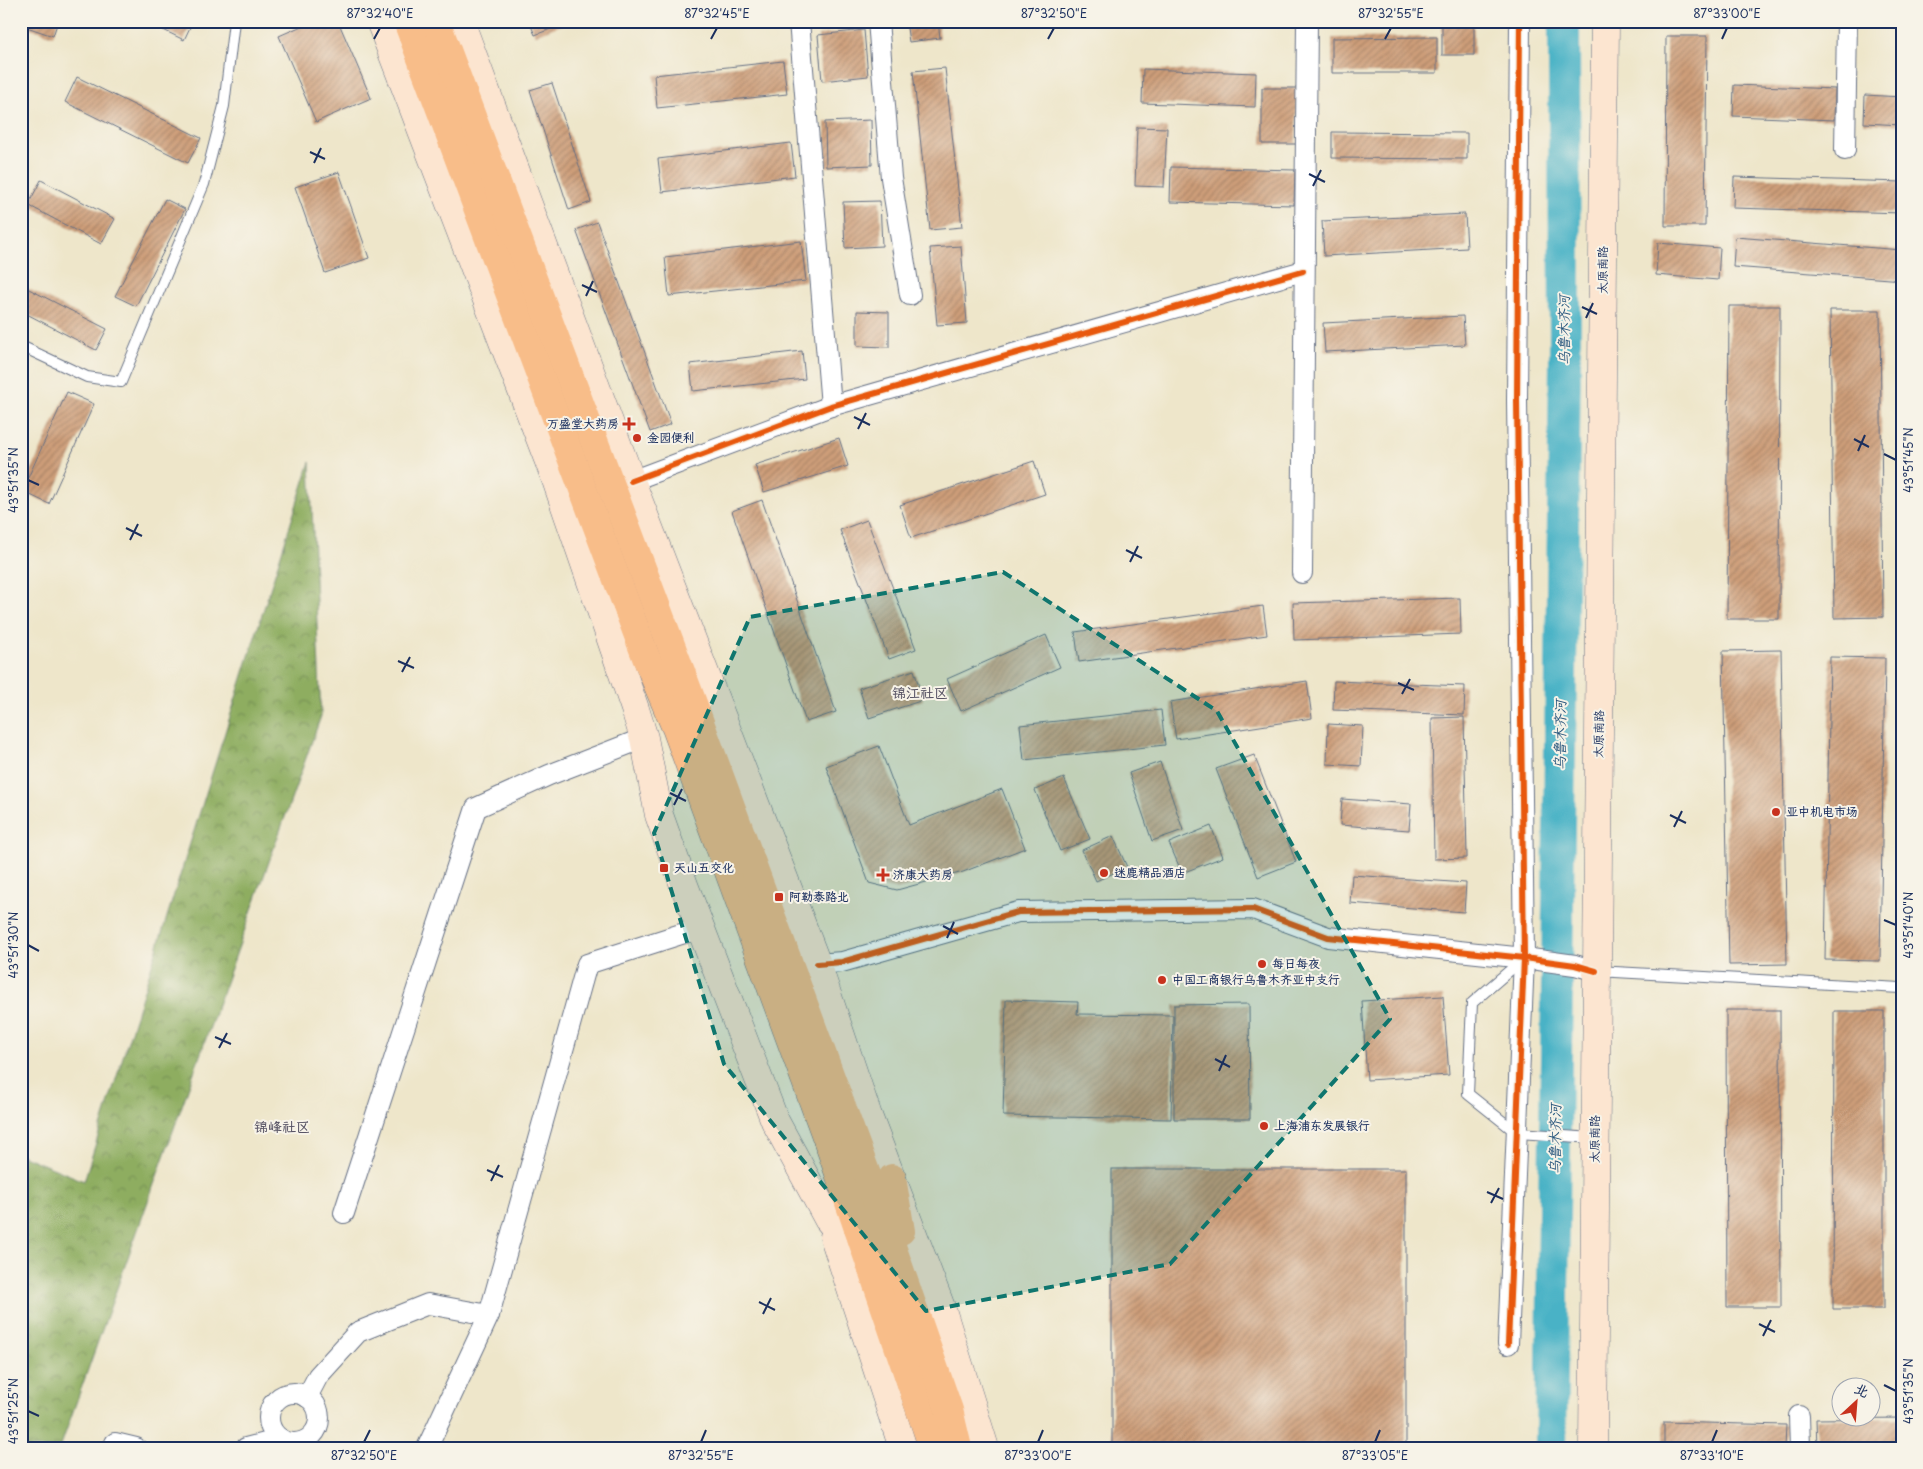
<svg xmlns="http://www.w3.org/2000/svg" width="1923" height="1469" viewBox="0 0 1923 1469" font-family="'Playpen Sans','LXGW WenKai TC',sans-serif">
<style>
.forest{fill:url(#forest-crowns);stroke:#546e5f}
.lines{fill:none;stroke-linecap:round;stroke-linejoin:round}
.river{stroke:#48b2c6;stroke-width:32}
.building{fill:url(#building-hatch)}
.service-casing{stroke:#656f84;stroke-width:12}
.minor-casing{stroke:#656f84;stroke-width:22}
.secondary-casing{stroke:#656f84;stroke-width:29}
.trunk-casing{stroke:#656f84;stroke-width:29}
.service{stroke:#fff;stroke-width:10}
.minor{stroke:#fff;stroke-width:20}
.secondary{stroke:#fce5d0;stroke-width:28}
.trunk{stroke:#f8bd89;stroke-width:28}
.cycleway-casing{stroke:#f7f3e8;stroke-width:9}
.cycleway{stroke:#e8590c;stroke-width:6}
.marked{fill:#0f766e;fill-opacity:0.2;stroke:#0f766e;stroke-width:4;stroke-dasharray:10 6;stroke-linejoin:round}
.ticks{fill:none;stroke:#1b2f5e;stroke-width:2}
.poi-dot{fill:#c8321e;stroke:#f7f3e8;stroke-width:2}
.labels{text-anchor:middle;stroke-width:4;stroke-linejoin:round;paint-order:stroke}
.street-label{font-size:12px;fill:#1b2f5e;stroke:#f7f3e8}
.poi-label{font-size:12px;font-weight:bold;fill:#1b2f5e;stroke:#f7f3e8;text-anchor:start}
.water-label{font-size:14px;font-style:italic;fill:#28567d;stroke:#f7f3e8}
.neighbourhood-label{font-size:14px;font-weight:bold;fill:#5a5667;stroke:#f7f3e8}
.neatline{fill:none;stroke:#1b2f5e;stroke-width:2}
.ticks-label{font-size:12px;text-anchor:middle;fill:#1b2f5e}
</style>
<defs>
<pattern id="forest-crowns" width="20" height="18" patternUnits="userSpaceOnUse" patternTransform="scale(1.25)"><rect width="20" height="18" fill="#8ead60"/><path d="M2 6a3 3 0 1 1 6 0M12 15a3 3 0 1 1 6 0" fill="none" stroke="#738d52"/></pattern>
<pattern id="building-hatch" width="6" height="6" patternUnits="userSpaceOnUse" patternTransform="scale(1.25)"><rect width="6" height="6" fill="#ce9e79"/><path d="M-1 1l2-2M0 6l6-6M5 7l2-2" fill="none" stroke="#a68166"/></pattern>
</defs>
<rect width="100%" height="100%" fill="#f7f3e8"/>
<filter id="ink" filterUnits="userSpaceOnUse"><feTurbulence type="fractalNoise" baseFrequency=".02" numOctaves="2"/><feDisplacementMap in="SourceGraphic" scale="10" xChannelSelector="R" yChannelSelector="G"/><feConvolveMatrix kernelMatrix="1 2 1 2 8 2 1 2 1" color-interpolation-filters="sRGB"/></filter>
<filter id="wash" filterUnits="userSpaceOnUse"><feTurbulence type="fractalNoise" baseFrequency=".0096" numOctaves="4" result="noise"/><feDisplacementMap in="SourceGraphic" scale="20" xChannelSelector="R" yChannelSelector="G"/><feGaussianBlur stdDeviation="1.12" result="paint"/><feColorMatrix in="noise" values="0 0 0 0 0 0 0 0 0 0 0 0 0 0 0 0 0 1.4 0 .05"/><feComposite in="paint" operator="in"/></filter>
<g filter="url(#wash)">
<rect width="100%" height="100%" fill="#eee6ca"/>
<path class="forest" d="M310,462L321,716L60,1448H21V1155L84,1181Z"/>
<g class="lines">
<path class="river" d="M1551,1448L1565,361L1564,21"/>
</g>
<g id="blocks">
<g class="building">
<path d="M21,21H58L53,36L21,25Z"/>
<path d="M145,21H193L184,40Z"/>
<path d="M313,21H338L371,98L316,122L279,36Z"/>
<path d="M529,21H565L566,23L535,35Z"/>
<path d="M906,21H938L940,38L909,42Z"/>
<rect x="1442" y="21" width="32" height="34"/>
<rect x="1869" y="21" width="33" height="2"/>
<path d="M864,30L868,76L822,81L818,35Z"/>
<path d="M1666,36H1707L1705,226H1665Z"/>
<path d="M1437,37V73H1332V38Z"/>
<path d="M783,61L787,94L657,108L654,75Z"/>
<path d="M945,68L962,227L930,230L913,71Z"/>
<path d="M1143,69L1256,73L1255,107L1142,103Z"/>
<path d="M77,77L201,138L188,163L65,102Z"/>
<path d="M552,83L591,202L569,210L530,90Z"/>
<path d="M1734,85L1835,89L1834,120L1733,116Z"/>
<path d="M1262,88H1297L1296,144H1262Z"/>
<path d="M1865,95L1902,97V125L1864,123Z"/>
<path d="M871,120L872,165L826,167L825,122Z"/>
<path d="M1137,127L1167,128L1164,187L1135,186Z"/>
<path d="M1332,132L1467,133V159L1332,158Z"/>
<path d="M791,143L795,176L662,192L658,159Z"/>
<path d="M1171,167L1295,170L1294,205L1170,202Z"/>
<path d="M339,172L369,258L325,273L295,187Z"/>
<path d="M1734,177L1902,182V213L1733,208Z"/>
<path d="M41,180L115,219L101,244L28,205Z"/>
<path d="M165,199L185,209L136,306L115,296Z"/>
<path d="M880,201L882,246L845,248L843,202Z"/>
<path d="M1465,214L1467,248L1324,256L1322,221Z"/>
<path d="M597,222L671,424L650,432L576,230Z"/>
<path d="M1735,237L1902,250V280L1733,267Z"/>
<path d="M801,241L806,281L669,296L665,257Z"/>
<path d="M1658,243L1720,248L1718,280L1656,275Z"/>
<path d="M961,246L967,323L937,325L930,248Z"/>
<path d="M21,285L107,329L96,350L21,311Z"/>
<path d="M1729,306H1780L1779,619H1727Z"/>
<path d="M1830,310H1880L1883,617L1834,618Z"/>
<path d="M857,311L889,312V347L857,346Z"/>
<path d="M1463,316L1465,345L1325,352L1323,323Z"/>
<path d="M802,351L805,379L693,391L690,364Z"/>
<path d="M67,392L94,404L49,504L22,491Z"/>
<path d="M839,438L848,466L764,492L755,465Z"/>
<path d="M1034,461L1045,494L911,538L900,505Z"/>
<path d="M762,500L836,712L806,722L732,511Z"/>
<path d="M867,520L916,649L889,659L840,530Z"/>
<path d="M1460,598L1461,634L1294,640L1293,603Z"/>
<path d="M1263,606L1267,635L1079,662L1075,632Z"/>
<path d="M1046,635L1060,667L961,711L947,679Z"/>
<path d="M1781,650L1787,964L1729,965L1723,651Z"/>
<path d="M1830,657L1885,658L1880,961L1825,960Z"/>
<path d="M914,670L923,700L869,718L859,688Z"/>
<path d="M1307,681L1312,718L1176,739L1170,702Z"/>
<path d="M1334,681L1465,686L1464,715L1333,710Z"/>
<path d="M1161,710L1165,745L1024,760L1020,725Z"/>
<path d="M1464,717L1467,858L1434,859L1432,718Z"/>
<path d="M1328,724L1363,726L1361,766L1327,764Z"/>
<path d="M879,746L909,825L1002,789L1025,848L963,872L897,890L869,883L826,766Z"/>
<path d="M1254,755L1296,862L1258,877L1216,769Z"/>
<path d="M1160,762L1183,830L1152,841L1129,773Z"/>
<path d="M1064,778L1090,839L1060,851L1035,790Z"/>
<path d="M1342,799L1411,804L1409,830L1340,825Z"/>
<path d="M1211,826L1223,857L1182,873L1169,843Z"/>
<path d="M1113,836L1127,867L1096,881L1082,850Z"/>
<path d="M1352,875L1466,883L1464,912L1350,903Z"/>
<path d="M1443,996L1449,1075L1367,1080L1362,1001Z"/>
<path d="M1006,1000L1078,1002L1077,1014L1173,1015L1171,1119L1003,1116Z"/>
<path d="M1249,1004L1250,1119H1174V1005Z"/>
<path d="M1726,1010H1780L1781,1307H1727Z"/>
<path d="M1834,1011H1884V1309H1833Z"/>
<rect x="1112" y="1169" width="294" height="279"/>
<path d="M1902,1418V1448H1817L1816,1419Z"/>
<path d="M1664,1422L1786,1425L1785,1448H1664Z"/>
</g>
</g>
</g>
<g filter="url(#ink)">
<use href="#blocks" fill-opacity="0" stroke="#656f84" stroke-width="1"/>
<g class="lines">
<defs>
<g id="service">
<path d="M21,346L87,377L121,382L204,184L224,106L234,21"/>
<path d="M1523,959L1472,1003L1468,1094L1517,1133L1594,1138"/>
<path d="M1597,971L1900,988"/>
</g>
<g id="minor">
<path d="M799,21L831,406"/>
<path d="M878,21L891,178L910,295"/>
<path d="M1845,150L1847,21"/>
<path d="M631,481L831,406L1303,271"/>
<path d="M1302,573L1307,21"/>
<path d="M817,964L842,962L1018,912L1253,909L1328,937L1524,958L1575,965L1596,971"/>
<path d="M344,1213L476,808L549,775L644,738"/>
<path d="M1508,1344L1524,958L1517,400L1520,21"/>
<circle cx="294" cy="1418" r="25"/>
<path d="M307,1397L318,1376L358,1332L428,1304L489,1315"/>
<path d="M1799,1416L1800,1448"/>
<path d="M113,1448L115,1443L136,1448"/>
<path d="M246,1448L281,1439"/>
<path d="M427,1448L489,1315L587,964L700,928"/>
</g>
<g id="secondary">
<path d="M380,21L556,480L635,709L644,738L659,815L684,885L775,1121L828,1219L872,1273"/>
<path d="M460,21L631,481L817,964L868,1116L942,1310L985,1448"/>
<path d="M834,1237L903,1448"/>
<path d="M1593,1448L1605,21"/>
</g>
<g id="trunk">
<path d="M407,21L646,657L676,728L831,1150L933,1448"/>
<path d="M436,21L691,698L869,1180L949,1410L958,1448"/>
<path d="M892,1178L901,1231"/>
</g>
</defs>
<use href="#service" class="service-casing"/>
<use href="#minor" class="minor-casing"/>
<use href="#secondary" class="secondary-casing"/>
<use href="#trunk" class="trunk-casing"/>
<use href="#service" class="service"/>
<use href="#minor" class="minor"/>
<use href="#secondary" class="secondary"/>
<use href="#trunk" class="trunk"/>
<defs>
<g id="cycleway">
<path d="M631,481L831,406L1303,271"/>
<path d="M817,964L842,962L1018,912L1253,909L1328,937L1524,958L1575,965L1596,971"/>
<path d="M1508,1344L1524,958L1517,400L1520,21"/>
</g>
</defs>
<use href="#cycleway" class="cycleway-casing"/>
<use href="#cycleway" class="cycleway"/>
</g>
</g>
<path class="marked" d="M1003,572L1217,711L1390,1019L1170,1264L926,1311L724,1064L654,833L750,617Z"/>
<path class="ticks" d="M374,39L380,28M711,39L717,28M1048,39L1054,28M1385,39L1391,28M1722,39L1727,28M310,152L325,159M314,163L321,148M1309,174L1325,182M1313,186L1321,170M582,285L597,292M586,296L593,281M1582,307L1597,314M1586,318L1593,303M854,417L870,425M858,429L866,413M1854,439L1869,447M1858,451L1865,435M1884,454L1896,460M28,480L39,485M126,528L142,536M130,540L138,524M1126,550L1142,558M1130,562L1138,546M398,661L414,668M402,672L410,657M1398,683L1414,690M1402,694L1410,679M670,793L686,801M674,805L682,789M1670,815L1686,823M1674,827L1682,811M1884,920L1896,925M943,926L958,934M947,938L954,922M28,945L39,951M215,1037L231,1044M219,1048L227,1033M1215,1059L1230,1067M1219,1071L1226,1055M487,1170L503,1177M491,1181L499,1165M1487,1192L1503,1199M1491,1203L1499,1188M759,1302L775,1310M763,1314L771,1298M1759,1324L1775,1332M1763,1336L1771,1320M1884,1385L1896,1391M28,1411L39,1416M364,1442L370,1430M701,1442L706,1430M1038,1442L1043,1430M1375,1442L1380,1430M1712,1442L1717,1430"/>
<g class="poi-dot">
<path d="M626.5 416.5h5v5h5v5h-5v5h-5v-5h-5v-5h5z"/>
<circle cx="637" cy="438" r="5"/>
<circle cx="1776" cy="812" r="5"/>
<rect x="659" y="863" width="10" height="10" rx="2.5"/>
<circle cx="1104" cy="873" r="5"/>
<path d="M880.5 867.5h5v5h5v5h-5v5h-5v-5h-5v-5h5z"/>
<rect x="774" y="892" width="10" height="10" rx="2.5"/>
<circle cx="1262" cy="964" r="5"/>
<circle cx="1162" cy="980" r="5"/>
<circle cx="1264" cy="1126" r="5"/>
</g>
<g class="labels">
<g class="street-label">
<text transform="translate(1603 270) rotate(-90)" y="4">太原南路</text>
<text transform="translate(1599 734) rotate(-89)" y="4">太原南路</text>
<text transform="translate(1595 1139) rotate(-90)" y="4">太原南路</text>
</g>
<g class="poi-label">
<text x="619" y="428" text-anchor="end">万盛堂大药房</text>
<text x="647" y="442">金园便利</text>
<text x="1786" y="816">亚中机电市场</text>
<text x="674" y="872">天山五交化</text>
<text x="1114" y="877">迷鹿精品酒店</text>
<text x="893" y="879">济康大药房</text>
<text x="789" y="901">阿勒泰路北</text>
<text x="1272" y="968">每日每夜</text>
<text x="1172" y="984">中国工商银行乌鲁木齐亚中支行</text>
<text x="1274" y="1130">上海浦东发展银行</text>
</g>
<g class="water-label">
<text transform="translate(1564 330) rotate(-90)" y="5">乌鲁木齐河</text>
<text transform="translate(1560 735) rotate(-89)" y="5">乌鲁木齐河</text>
<text transform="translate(1555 1139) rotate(-89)" y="5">乌鲁木齐河</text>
</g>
<g class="neighbourhood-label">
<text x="920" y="698">锦江社区</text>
<text x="282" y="1132">锦峰社区</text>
</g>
</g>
<rect width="1923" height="1469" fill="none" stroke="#f7f3e8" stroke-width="55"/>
<g transform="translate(1856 1402) rotate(26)"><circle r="24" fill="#f7f3e8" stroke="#9fa5b1"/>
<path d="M0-4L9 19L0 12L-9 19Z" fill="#c8321e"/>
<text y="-8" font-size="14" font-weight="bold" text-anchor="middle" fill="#1b2f5e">北</text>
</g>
<rect x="28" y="28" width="1868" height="1414" class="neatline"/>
<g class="ticks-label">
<text x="380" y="18">87°32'40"E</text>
<text x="717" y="18">87°32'45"E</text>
<text x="1054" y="18">87°32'50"E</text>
<text x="1391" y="18">87°32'55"E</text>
<text x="1727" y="18">87°33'00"E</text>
<text transform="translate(1909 460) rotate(-90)" y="4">43°51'45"N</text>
<text transform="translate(14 480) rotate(-90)" y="4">43°51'35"N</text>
<text transform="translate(1909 925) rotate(-90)" y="4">43°51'40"N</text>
<text transform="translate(14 945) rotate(-90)" y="4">43°51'30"N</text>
<text transform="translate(1909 1391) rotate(-90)" y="4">43°51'35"N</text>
<text transform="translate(14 1411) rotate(-90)" y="4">43°51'25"N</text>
<text x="364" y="1460">87°32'50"E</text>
<text x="701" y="1460">87°32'55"E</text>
<text x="1038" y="1460">87°33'00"E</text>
<text x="1375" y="1460">87°33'05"E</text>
<text x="1712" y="1460">87°33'10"E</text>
</g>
</svg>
